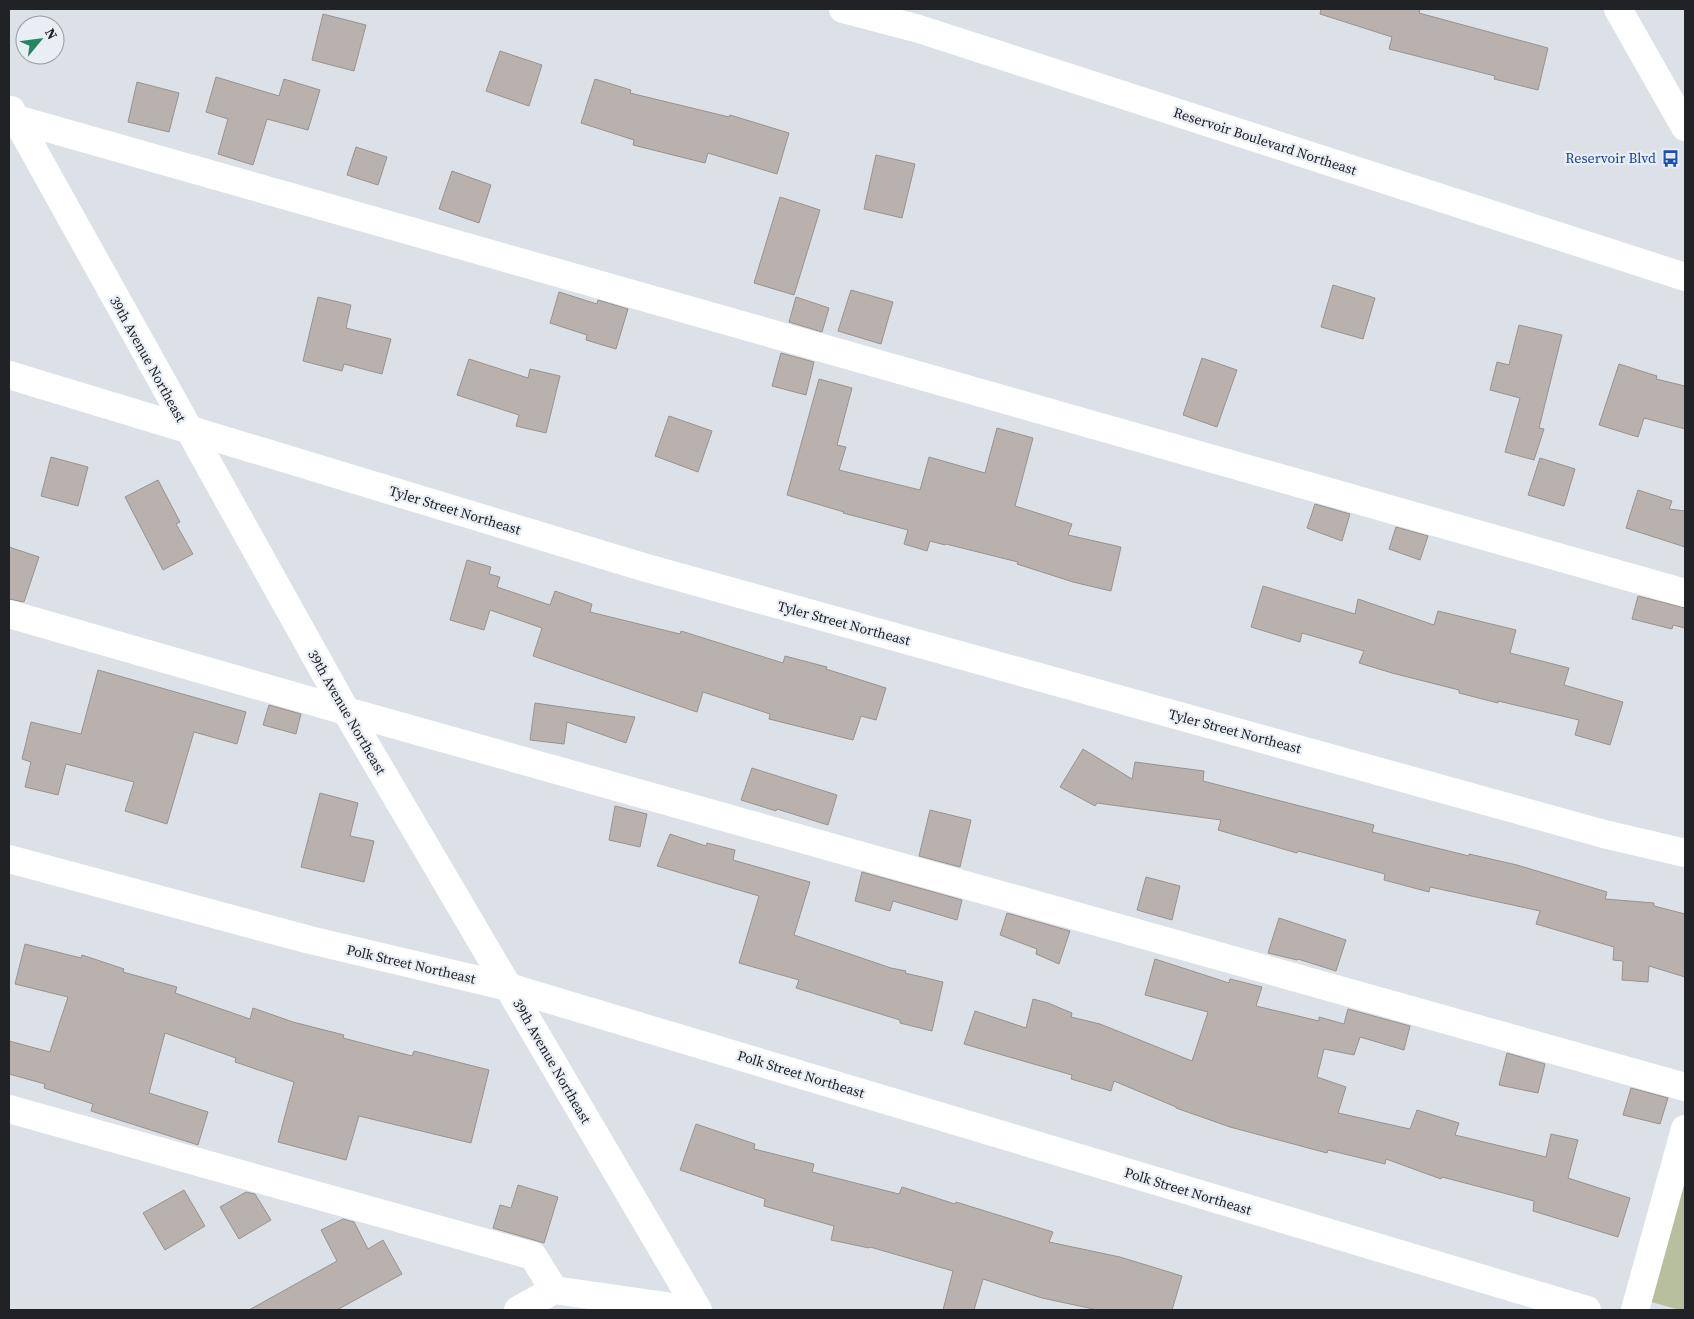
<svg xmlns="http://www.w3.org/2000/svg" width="1694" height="1319" viewBox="0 0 1694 1319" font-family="'Source Serif 4',serif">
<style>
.green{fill:#b8bf9f}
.building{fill:#b9b1ad;stroke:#99928e}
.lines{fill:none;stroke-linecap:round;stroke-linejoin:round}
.minor{stroke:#fff;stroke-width:28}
.labels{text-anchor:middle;stroke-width:4.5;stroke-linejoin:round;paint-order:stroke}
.street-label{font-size:14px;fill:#212225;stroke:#e9eef5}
.transit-label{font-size:14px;fill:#164399;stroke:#e9eef5;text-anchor:end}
</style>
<rect width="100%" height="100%" fill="#dce1e7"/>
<path class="green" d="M1685,1177V1310H1680L1651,1302Z"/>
<g class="building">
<path d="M1321,9H1420L1419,13L1548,48L1538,90L1494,79L1495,76L1389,49L1392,37L1320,14Z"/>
<path d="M323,14L366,25L354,71L312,60Z"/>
<path d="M500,51L542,65L529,106L486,91Z"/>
<path d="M216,77L279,96L284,79L320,90L308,130L267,119L253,165L218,154L228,119L206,112Z"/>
<path d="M595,79L631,90L630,93L729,117L730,115L789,133L777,174L708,153L705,163L633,145L634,140L581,123Z"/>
<path d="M137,82L179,93L169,132L128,122Z"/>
<path d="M356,147L387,157L378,185L347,175Z"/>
<path d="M876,155L915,164L902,218L864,209Z"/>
<path d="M452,171L491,185L479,223L439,209Z"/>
<path d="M780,197L820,210L794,295L754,283Z"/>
<path d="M1333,285L1375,298L1363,339L1321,327Z"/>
<path d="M851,290L893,302L881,344L838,331Z"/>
<path d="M559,292L597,304L598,300L628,309L616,349L586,340L587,335L550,323Z"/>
<path d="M318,297L351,305L346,328L391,339L382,374L344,364L342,371L303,361Z"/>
<path d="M796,297L829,308L822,332L789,322Z"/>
<path d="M1519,325L1562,335L1539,428L1544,429L1534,460L1505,452L1520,398L1490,390L1497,362L1509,365Z"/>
<path d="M781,353L814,362L806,395L772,386Z"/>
<path d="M1202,358L1237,370L1217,427L1183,415Z"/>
<path d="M469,359L528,378L530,369L560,376L546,433L516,426L519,415L457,395Z"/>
<path d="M1619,364L1657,376L1656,379L1685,386V429L1644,418L1638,437L1599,425Z"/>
<path d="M819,379L852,388L837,445L846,447L839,470L920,490L929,457L985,473L997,428L1033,438L1015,506L1072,524L1068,535L1121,547L1111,591L1073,582L1017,564L1018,562L946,544L945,545L930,541L927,551L904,544L908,530L843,513L844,512L787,495Z"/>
<path d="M669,416L712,431L698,472L655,456Z"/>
<path d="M51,457L88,467L78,506L41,496Z"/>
<path d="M1540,458L1575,469L1564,506L1528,495Z"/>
<path d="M158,480L180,522L176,524L193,554L163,570L125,497Z"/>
<path d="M1638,490L1672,501L1669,509L1685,511V547L1626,528Z"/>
<path d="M1315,504L1350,514L1342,541L1307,528Z"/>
<path d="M1396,527L1428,536L1420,560L1389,549Z"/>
<path d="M9,547L39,557L24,602L9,599Z"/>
<path d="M467,560L491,567L489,574L500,577L497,587L550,605L555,591L592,604L590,612L680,634L681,631L783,663L785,656L827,667L826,669L886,688L876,720L861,716L853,740L769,719L770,714L703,692L697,712L533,656L542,628L490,610L484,630L450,620Z"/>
<path d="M1263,586L1355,614L1358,599L1434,625L1438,611L1516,630L1510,653L1569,668L1564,685L1623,702L1610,745L1575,735L1579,720L1498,701V703L1459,693V690L1392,673L1359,663L1364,651L1302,633L1300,642L1251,627Z"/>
<path d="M1638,596L1685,608V628L1673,625L1672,629L1632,619Z"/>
<path d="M98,670L246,712L237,744L194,732L167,824L125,811L134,782L66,764L58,795L25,787L31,762L22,759L31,722L81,734Z"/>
<path d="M535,703L569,708L635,717L626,743L567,722L564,744L530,740Z"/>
<path d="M269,705L301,714L296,734L263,725Z"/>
<path d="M1083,749L1132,779L1135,762L1204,771L1203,781L1374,825L1372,832L1469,856V854L1517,865L1607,892L1605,899L1654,903V906L1685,914V977L1649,966L1648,982L1622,980L1623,961L1613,960L1614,947L1536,924L1540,911L1430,887L1429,892L1384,880L1385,874L1298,851L1297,853L1218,830L1221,820L1097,803L1095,806L1060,787Z"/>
<path d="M752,768L837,795L828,825L777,809L776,811L741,800Z"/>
<path d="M320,793L358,803L350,836L374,841L364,882L301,867Z"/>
<path d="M615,806L647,814L640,847L609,840Z"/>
<path d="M930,810L971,820L960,867L919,856Z"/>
<path d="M670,834L706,846L707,843L735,850L733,860L810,882L794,935L891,968L906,971L905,973L943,982L932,1031L900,1023V1020L796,988L799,980L739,963L759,896L657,866Z"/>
<path d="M862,872L962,900L957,920L893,901L890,911L855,901Z"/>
<path d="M1146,877L1180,886L1172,920L1137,910Z"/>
<path d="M1007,913L1070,931L1059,964L1036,954L1037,949L1000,935Z"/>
<path d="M1279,918L1346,940L1336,971L1298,959L1297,960L1268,953Z"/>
<path d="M25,944L81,958L82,955L124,969L123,972L177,987L175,993L250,1019L253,1008L293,1022L344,1035L343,1038L412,1056L414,1051L489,1070L471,1143L359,1116L346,1160L278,1142L294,1082L235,1062L236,1058L165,1033L149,1093L208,1112L198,1145L91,1111L93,1104L44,1088L45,1084L9,1074V1041L50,1052L68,997L15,984Z"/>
<path d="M1155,959L1229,983L1230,979L1262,987L1256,1006L1319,1021V1017L1344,1024L1348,1009L1410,1026L1404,1050L1360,1037L1354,1055L1324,1049L1317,1077L1346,1087L1338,1113L1410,1129L1417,1110L1459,1123L1455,1135L1546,1157L1551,1134L1578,1140L1568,1178L1630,1198L1618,1237L1533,1211L1534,1201L1442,1177L1441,1179L1386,1159L1385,1164L1328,1150L1327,1153L1230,1127L1176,1108V1107L1114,1081L1111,1091L1071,1079L1072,1075L964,1044L975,1011L1026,1028L1033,999L1048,1003L1072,1013L1071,1017L1100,1024L1192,1061L1208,1012L1145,995Z"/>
<path d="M1507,1053L1545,1064L1538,1093L1499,1085Z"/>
<path d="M1631,1088L1668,1098L1660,1124L1623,1115Z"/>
<path d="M696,1124L755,1144L754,1149L814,1164L812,1172L899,1194L902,1187L955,1204L956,1202L1053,1232L1049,1242L1120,1257L1182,1276L1172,1310H1098L1042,1298L983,1279L974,1310H943L953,1271L870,1247L869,1248L831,1240L834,1226L764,1206L765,1199L680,1170Z"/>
<path d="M518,1185L558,1197L544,1243L493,1228L500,1205L511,1208Z"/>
<path d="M184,1190L205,1226L165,1250L143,1213Z"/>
<path d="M246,1192L255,1194L271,1220L239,1239L220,1207Z"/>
<path d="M343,1219L354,1222L368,1249L383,1240L402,1274L337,1310H249L337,1261L321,1230Z"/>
</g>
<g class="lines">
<g class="minor">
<path d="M843,9L919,29L1685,277"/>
<path d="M1618,9L1685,127"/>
<path d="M11,110L346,711L698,1310"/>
<path d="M9,117L1685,593"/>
<path d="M9,375L643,567L1604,834L1685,853"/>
<path d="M9,614L346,711L1685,1087"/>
<path d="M9,859L310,940L508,987L1587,1310"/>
<path d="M9,1109L533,1256L554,1290"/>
<path d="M518,1310L554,1290L694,1310"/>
<path d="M1635,1310L1685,1129"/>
</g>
</g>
<defs>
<symbol id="bus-bare" viewBox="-9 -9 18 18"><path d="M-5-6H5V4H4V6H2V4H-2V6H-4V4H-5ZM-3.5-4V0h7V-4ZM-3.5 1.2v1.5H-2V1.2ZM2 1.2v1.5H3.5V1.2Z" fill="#1a4fb4" stroke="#e9eef5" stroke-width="2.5" paint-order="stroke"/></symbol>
</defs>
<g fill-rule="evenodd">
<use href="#bus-bare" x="1658" y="146" width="25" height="25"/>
</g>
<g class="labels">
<g class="street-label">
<text transform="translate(1265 141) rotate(18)" y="5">Reservoir Boulevard Northeast</text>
<text transform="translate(148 359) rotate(61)" y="5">39th Avenue Northeast</text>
<text transform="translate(455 510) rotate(17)" y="5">Tyler Street Northeast</text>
<text transform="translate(844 623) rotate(15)" y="5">Tyler Street Northeast</text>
<text transform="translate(347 712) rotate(60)" y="5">39th Avenue Northeast</text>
<text transform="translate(1235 731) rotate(15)" y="5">Tyler Street Northeast</text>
<text transform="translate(411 964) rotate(13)" y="5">Polk Street Northeast</text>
<text transform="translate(552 1061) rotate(60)" y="5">39th Avenue Northeast</text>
<text transform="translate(801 1074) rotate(17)" y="5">Polk Street Northeast</text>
<text transform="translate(1188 1191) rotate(17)" y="5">Polk Street Northeast</text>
</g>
<g class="transit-label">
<text x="1656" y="163">Reservoir Blvd</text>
</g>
</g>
<rect width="1694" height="1319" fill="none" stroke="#212225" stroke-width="20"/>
<g transform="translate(40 40) rotate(61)"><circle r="24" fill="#e9eef5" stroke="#999ca2"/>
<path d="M0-4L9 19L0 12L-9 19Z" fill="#218661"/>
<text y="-8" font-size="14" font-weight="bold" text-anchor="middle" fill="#212225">N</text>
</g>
</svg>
